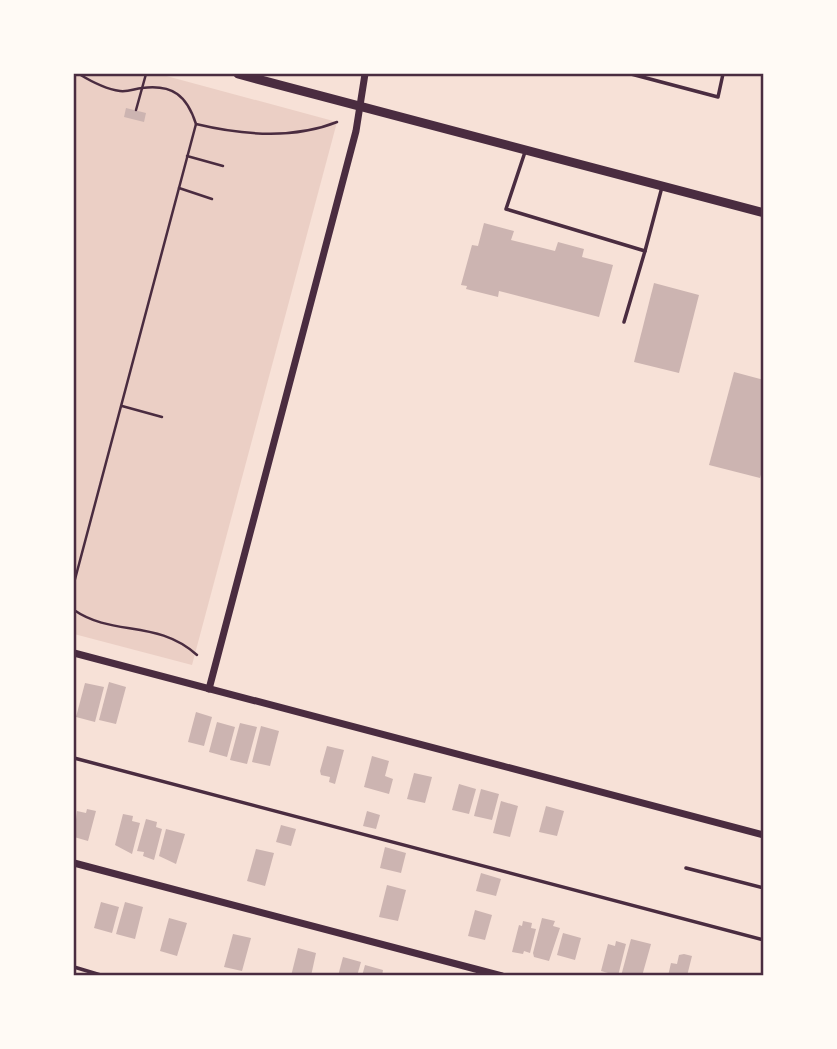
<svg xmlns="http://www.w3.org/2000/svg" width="837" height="1049" viewBox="0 0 837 1049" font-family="Quicksand,sans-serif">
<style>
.green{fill:#ebcfc5}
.building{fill:#ccb4b1}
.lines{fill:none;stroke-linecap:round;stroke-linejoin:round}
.path{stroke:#4a2c40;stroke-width:2.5}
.service{stroke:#4a2c40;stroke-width:3.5}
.minor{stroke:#4a2c40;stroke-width:7}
.tertiary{stroke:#4a2c40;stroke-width:9}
.neatline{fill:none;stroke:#4a2c40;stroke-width:2.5}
</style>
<rect width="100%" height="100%" fill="#f7e1d7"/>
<path class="green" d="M74,74H159L337,122L192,665L74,634Z"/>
<g class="building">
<path d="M126,108L146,113L144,122L124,117Z"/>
<path d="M484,223L514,231L511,240L555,251L558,242L584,249L582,257L613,265L599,317L499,291L498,297L466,289L467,286L461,285L472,245L478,246Z"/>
<path d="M654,283L699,295L679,373L634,362Z"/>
<path d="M734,372L764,380V464L760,478L709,465Z"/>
<path d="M109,682L126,687L116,724L99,720Z"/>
<path d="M85,683L104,687L95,722L76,717Z"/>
<path d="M196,712L212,717L204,746L188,742Z"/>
<path d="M217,722L235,727L227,757L209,752Z"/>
<path d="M240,723L257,727L247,764L230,760Z"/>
<path d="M261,726L279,731L270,766L252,762Z"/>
<path d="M327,746L344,750L335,784L329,782L330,777L321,775L320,771Z"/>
<path d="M372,756L389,761L385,776L393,779L389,794L364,787Z"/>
<path d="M414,773L432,777L425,803L407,799Z"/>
<path d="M459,784L476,789L469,814L452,810Z"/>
<path d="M481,789L499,794L492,820L474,816Z"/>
<path d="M501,801L518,806L510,837L493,833Z"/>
<path d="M546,806L564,811L557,836L539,832Z"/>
<path d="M87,809L96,811L88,841L74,837L77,811L86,813Z"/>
<path d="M367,811L380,815L376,829L363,826Z"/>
<path d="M123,814L133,816L132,821L140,823L132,854L115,845Z"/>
<path d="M146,819L157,822L156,827L162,829L154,860L143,856L144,852L137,851Z"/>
<path d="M281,825L296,829L291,846L276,842Z"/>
<path d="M166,829L185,834L176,864L159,856Z"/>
<path d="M385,847L406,853L401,873L380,868Z"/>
<path d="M256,849L274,853L265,886L247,881Z"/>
<path d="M481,873L501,879L496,896L476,891Z"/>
<path d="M387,885L406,890L398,921L379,917Z"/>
<path d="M101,902L119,907L112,933L94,928Z"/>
<path d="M125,902L143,907L135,939L116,934Z"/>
<path d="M475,910L492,915L485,940L468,936Z"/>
<path d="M169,918L187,923L177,956L160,951Z"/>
<path d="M542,918L555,921L553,926L560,928L549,961L534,957L533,953Z"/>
<path d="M523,921L532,923L531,928L536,929L530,953L524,951L523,954L512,952L519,925L522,926Z"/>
<path d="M563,933L581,938L575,960L557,955Z"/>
<path d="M233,934L251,938L242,971L224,967Z"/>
<path d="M631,939L651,944L642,976H621Z"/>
<path d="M616,941L626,944L618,976H607L608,973L601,971L608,944L615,946Z"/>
<path d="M298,948L316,953L311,976H291Z"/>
<path d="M684,954L692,956L687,976H668L671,963L677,964L679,955Z"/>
<path d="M343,957L361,962L357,976H338Z"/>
<path d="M365,965L383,970L382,976H362Z"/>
</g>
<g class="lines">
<g class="path">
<path d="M79,74C92,82 105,89 120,91C128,92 134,89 142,88C173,84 187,96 196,124C242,135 292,140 337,122"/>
<path d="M136,110L146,74"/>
<path d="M187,156L223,166"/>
<path d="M179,188L212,199"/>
<path d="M122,406L162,417"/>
<path d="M74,583L196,124"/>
<path d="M74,610C113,637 157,619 197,655"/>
</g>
<g class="service">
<path d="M631,74L718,97L723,74"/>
<path d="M525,152L506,209L645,251L662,187"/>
<path d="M624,322L645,251"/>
<path d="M74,758L764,940"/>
<path d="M686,868L764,888"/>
<path d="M74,967L104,976"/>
</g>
<g class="minor">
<path d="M74,653L764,835"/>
<path d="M209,689L356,131L365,74"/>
<path d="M74,863L502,976"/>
</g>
<path class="tertiary" d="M238,74L764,213"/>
</g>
<rect width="837" height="1049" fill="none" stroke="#fffaf5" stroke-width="150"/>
<rect x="75" y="75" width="687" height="899" class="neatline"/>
</svg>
